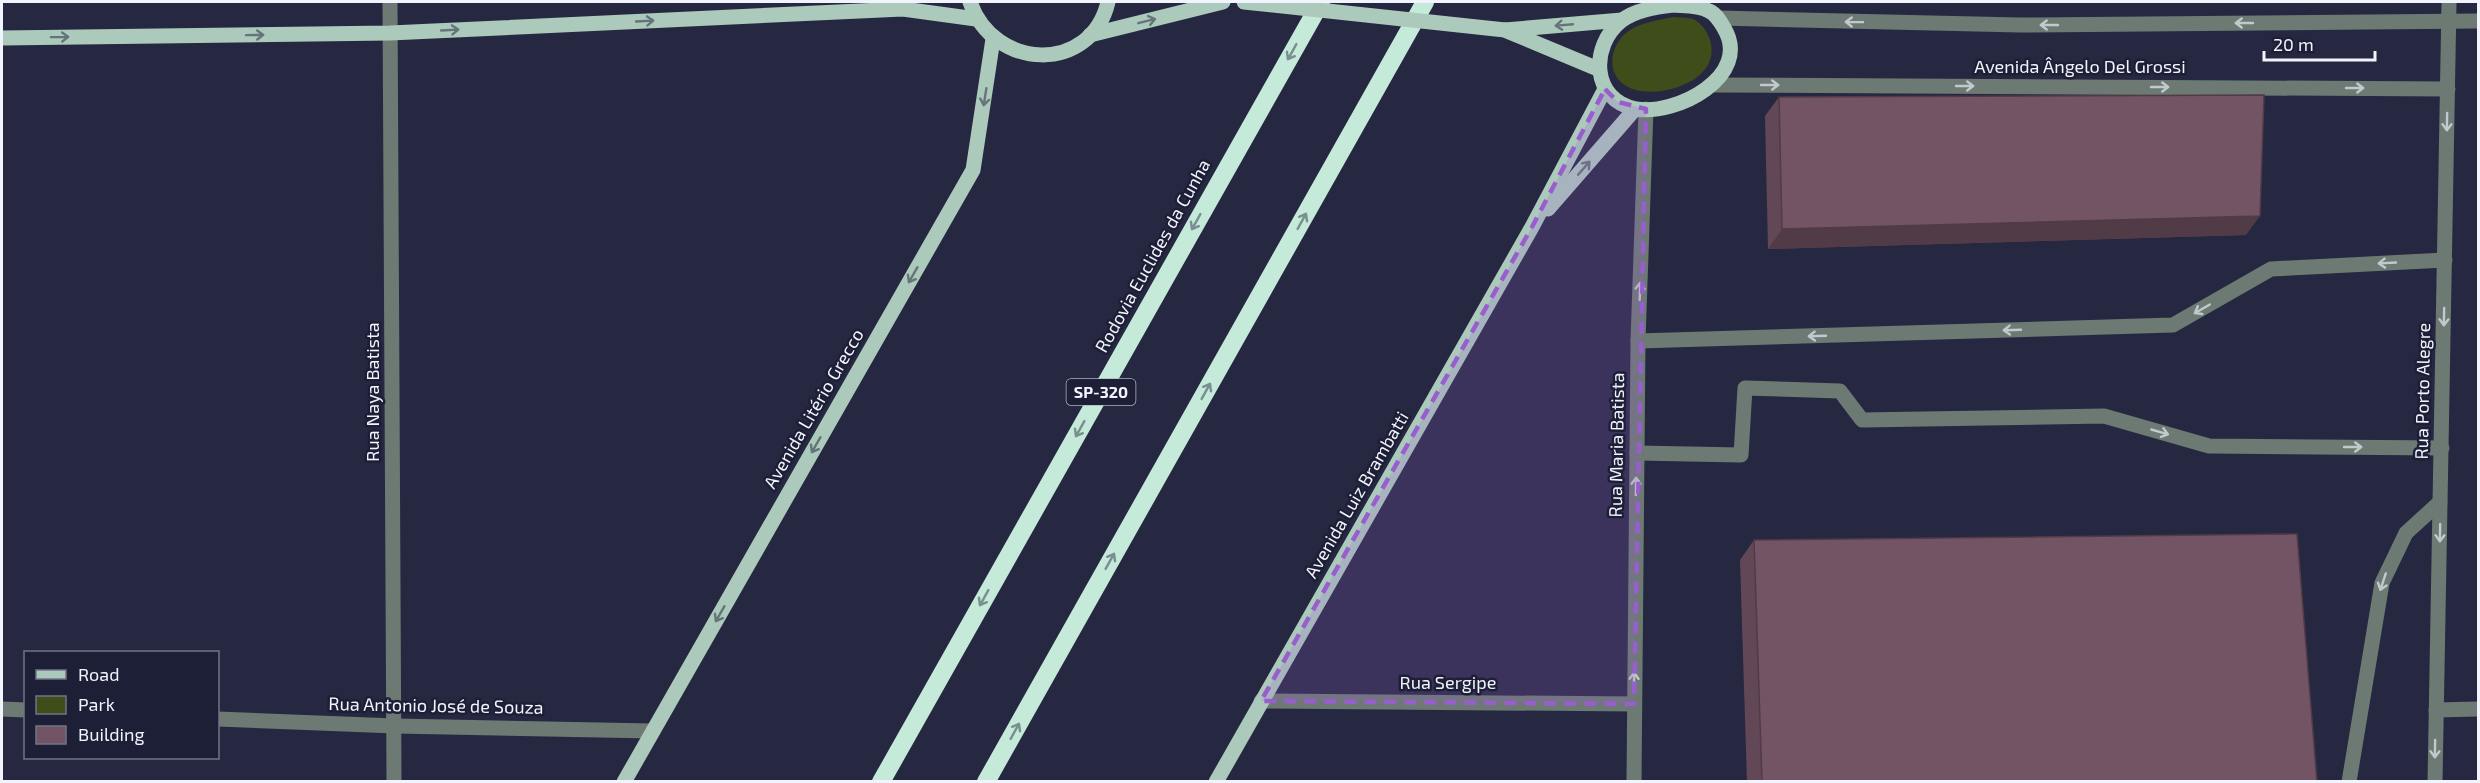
<svg xmlns="http://www.w3.org/2000/svg" width="2480" height="783" viewBox="0 0 2480 783" font-family="'Exo 2',sans-serif">
<style>
.green{fill:#3f4d1a}
.lines{fill:none;stroke-linecap:round;stroke-linejoin:round}
.minor{stroke:#6c7a73;stroke-width:15}
.major{stroke:#accabc;stroke-width:15}
.highway{stroke:#c5ead9;stroke-width:18}
.major-bridge{stroke:#accabc;stroke-width:15}
.wall{fill:#624856}
.shaded-wall{fill:#503b46}
.building{fill:#725464;stroke:#503b46;stroke-width:1.5}
.oneway{stroke:#647479}
.oneway2{stroke:#c2c9cd}
.oneway3{stroke:#798f90}
.marked{fill:#985ece;fill-opacity:0.2;stroke:#985ece;stroke-width:4.5;stroke-dasharray:12 8;stroke-linejoin:round}
.labels{text-anchor:middle;stroke-width:5;stroke-linejoin:round;paint-order:stroke}
.shield{fill:#1d1f36;stroke:#b1b3c1;stroke-width:1.5}
.shield-label{font-size:16px;font-weight:bold;fill:#f1f3fd}
.street-label{font-size:18px;fill:#f1f3fd;stroke:#1d1f36}
</style>
<rect width="100%" height="100%" fill="#262841"/>
<path class="green" d="M1674,17C1680,18 1687,17 1693,19C1700,22 1705,29 1708,35C1727,77 1667,98 1636,90C1605,82 1606,46 1630,30C1643,22 1659,20 1674,17Z"/>
<g class="lines">
<g class="minor">
<path d="M390,2L394,782"/>
<path d="M1718,18L2020,25L2478,21"/>
<path d="M1711,85L2448,89"/>
<path d="M1638,341L2173,325L2271,269L2445,260"/>
<path d="M1637,453L1741,455L1745,388L1840,391L1862,420L2104,416L2209,446L2442,448"/>
<path d="M1261,701L1634,704"/>
<path d="M2,709L26,710"/>
<path d="M2436,710L2478,709"/>
<path d="M218,719L395,726L653,731"/>
<path d="M1634,782L1638,341L1646,109"/>
<path d="M2349,782L2382,583L2406,533L2440,502"/>
<path d="M2435,782L2449,2"/>
</g>
<g class="major">
<path d="M970,2C994,71 1091,74 1108,2"/>
<path d="M1673,5C1684,6 1699,5 1709,11C1716,14 1720,21 1724,28C1753,76 1676,116 1636,109C1591,100 1590,46 1621,21C1635,10 1656,7 1673,5Z"/>
<path d="M1505,30L1622,20"/>
<path d="M1507,31L1598,69"/>
<path d="M1090,35L1223,2"/>
<path d="M2,38L390,33L903,9L976,19"/>
<path d="M1548,209L1635,109"/>
<path d="M624,782L973,170L993,39"/>
<path d="M1216,782L1532,227L1605,89"/>
</g>
<g class="highway">
<path d="M881,782L1321,2"/>
<path d="M986,782L1425,2"/>
</g>
<path class="major-bridge" d="M1244,2L1505,30"/>
</g>
<g class="wall">
<path d="M1779,97L2246,235L1768,249L1765,116Z"/>
<path d="M1754,540L2317,782H1747L1740,560Z"/>
</g>
<path class="shaded-wall" d="M2260,216L2246,235L1768,249L1782,229Z"/>
<g class="building">
<path d="M2264,95L2260,216L1782,229L1779,97Z"/>
<path d="M2297,534L2317,782H1762L1754,540Z"/>
</g>
<defs><path id="oneway-shaft" d="M-6 0H5M1.5-3L5.5 0L1.5 3" fill="none" stroke-width="1.6" stroke-linecap="round" stroke-linejoin="round" transform="scale(1.5)"/></defs>
<g class="oneway">
<use href="#oneway-shaft" transform="translate(645 21) rotate(-3)"/>
<use href="#oneway-shaft" transform="translate(1147 21) rotate(-14)"/>
<use href="#oneway-shaft" transform="translate(1564 25) rotate(175)"/>
<use href="#oneway-shaft" transform="translate(450 30) rotate(-3)"/>
<use href="#oneway-shaft" transform="translate(255 35) rotate(-1)"/>
<use href="#oneway-shaft" transform="translate(60 37) rotate(-1)"/>
<use href="#oneway-shaft" transform="translate(985 97) rotate(99)"/>
<use href="#oneway-shaft" transform="translate(1584 168) rotate(-49)"/>
<use href="#oneway-shaft" transform="translate(913 275) rotate(120)"/>
<use href="#oneway-shaft" transform="translate(816 445) rotate(120)"/>
<use href="#oneway-shaft" transform="translate(720 614) rotate(120)"/>
</g>
<g class="oneway2">
<use href="#oneway-shaft" transform="translate(1854 22) rotate(-179)"/>
<use href="#oneway-shaft" transform="translate(2244 23) rotate(180)"/>
<use href="#oneway-shaft" transform="translate(2049 25) rotate(180)"/>
<use href="#oneway-shaft" transform="translate(1770 85)"/>
<use href="#oneway-shaft" transform="translate(1965 86)"/>
<use href="#oneway-shaft" transform="translate(2160 87)"/>
<use href="#oneway-shaft" transform="translate(2355 88)"/>
<use href="#oneway-shaft" transform="translate(2447 122) rotate(91)"/>
<use href="#oneway-shaft" transform="translate(2387 263) rotate(177)"/>
<use href="#oneway-shaft" transform="translate(1640 291) rotate(-88)"/>
<use href="#oneway-shaft" transform="translate(2202 309) rotate(150)"/>
<use href="#oneway-shaft" transform="translate(2444 317) rotate(91)"/>
<use href="#oneway-shaft" transform="translate(2012 330) rotate(178)"/>
<use href="#oneway-shaft" transform="translate(1817 336) rotate(178)"/>
<use href="#oneway-shaft" transform="translate(2160 432) rotate(16)"/>
<use href="#oneway-shaft" transform="translate(2353 447)"/>
<use href="#oneway-shaft" transform="translate(1636 486) rotate(-89)"/>
<use href="#oneway-shaft" transform="translate(2440 533) rotate(91)"/>
<use href="#oneway-shaft" transform="translate(2383 582) rotate(108)"/>
<use href="#oneway-shaft" transform="translate(1634 681) rotate(-89)"/>
<use href="#oneway-shaft" transform="translate(2435 749) rotate(91)"/>
</g>
<g class="oneway3">
<use href="#oneway-shaft" transform="translate(1292 52) rotate(119)"/>
<use href="#oneway-shaft" transform="translate(1302 221) rotate(-61)"/>
<use href="#oneway-shaft" transform="translate(1196 222) rotate(119)"/>
<use href="#oneway-shaft" transform="translate(1206 391) rotate(-61)"/>
<use href="#oneway-shaft" transform="translate(1080 429) rotate(119)"/>
<use href="#oneway-shaft" transform="translate(1110 561) rotate(-61)"/>
<use href="#oneway-shaft" transform="translate(984 598) rotate(119)"/>
<use href="#oneway-shaft" transform="translate(1015 731) rotate(-61)"/>
</g>
<path class="marked" d="M1605,89L1618,102L1646,109L1634,704L1261,701L1532,227Z"/>
<g class="labels">
<rect class="shield" x="1066.5" y="379" width="69" height="26" rx="4.5"/>
<g class="shield-label">
<text x="1101" y="398">SP-320</text>
</g>
<g class="street-label">
<text x="2080" y="73">Avenida Ângelo Del Grossi</text>
<text transform="translate(1153 256) rotate(-61)" y="6">Rodovia Euclides da Cunha</text>
<text transform="translate(2423 391) rotate(-89)" y="6">Rua Porto Alegre</text>
<text transform="translate(373 392) rotate(-90)" y="6">Rua Naya Batista</text>
<text transform="translate(814 409) rotate(-60)" y="6">Avenida Litério Grecco</text>
<text transform="translate(1617 445) rotate(-89)" y="6">Rua Maria Batista</text>
<text transform="translate(1357 495) rotate(-60)" y="6">Avenida Luiz Brambatti</text>
<text x="1448" y="689">Rua Sergipe</text>
<text transform="translate(436 706) rotate(1)" y="6">Rua Antonio José de Souza</text>
</g>
</g>
<rect width="2480" height="783" fill="none" stroke="#f1f3fd" stroke-width="6"/>
<rect x="24" y="651" width="195" height="108" fill="#1d1f36" stroke="#727486" stroke-width="1.5"/>
<rect x="36" y="670" width="30" height="9" fill="#accabc" stroke="#727486" stroke-width="1.5"/>
<text x="78" y="681" font-size="18" fill="#f1f3fd">Road</text>
<rect x="36" y="696" width="30" height="18" fill="#3f4d1a" stroke="#727486" stroke-width="1.5"/>
<text x="78" y="711" font-size="18" fill="#f1f3fd">Park</text>
<rect x="36" y="726" width="30" height="18" fill="#725464" stroke="#727486" stroke-width="1.5"/>
<text x="78" y="741" font-size="18" fill="#f1f3fd">Building</text>
<path d="M2264 51v9h111v-9" fill="none" stroke="#f1f3fd" stroke-width="3"/>
<text x="2273" y="51" font-size="18" fill="#f1f3fd" stroke="#1d1f36" stroke-width="4.5" paint-order="stroke">20 m</text>
</svg>
